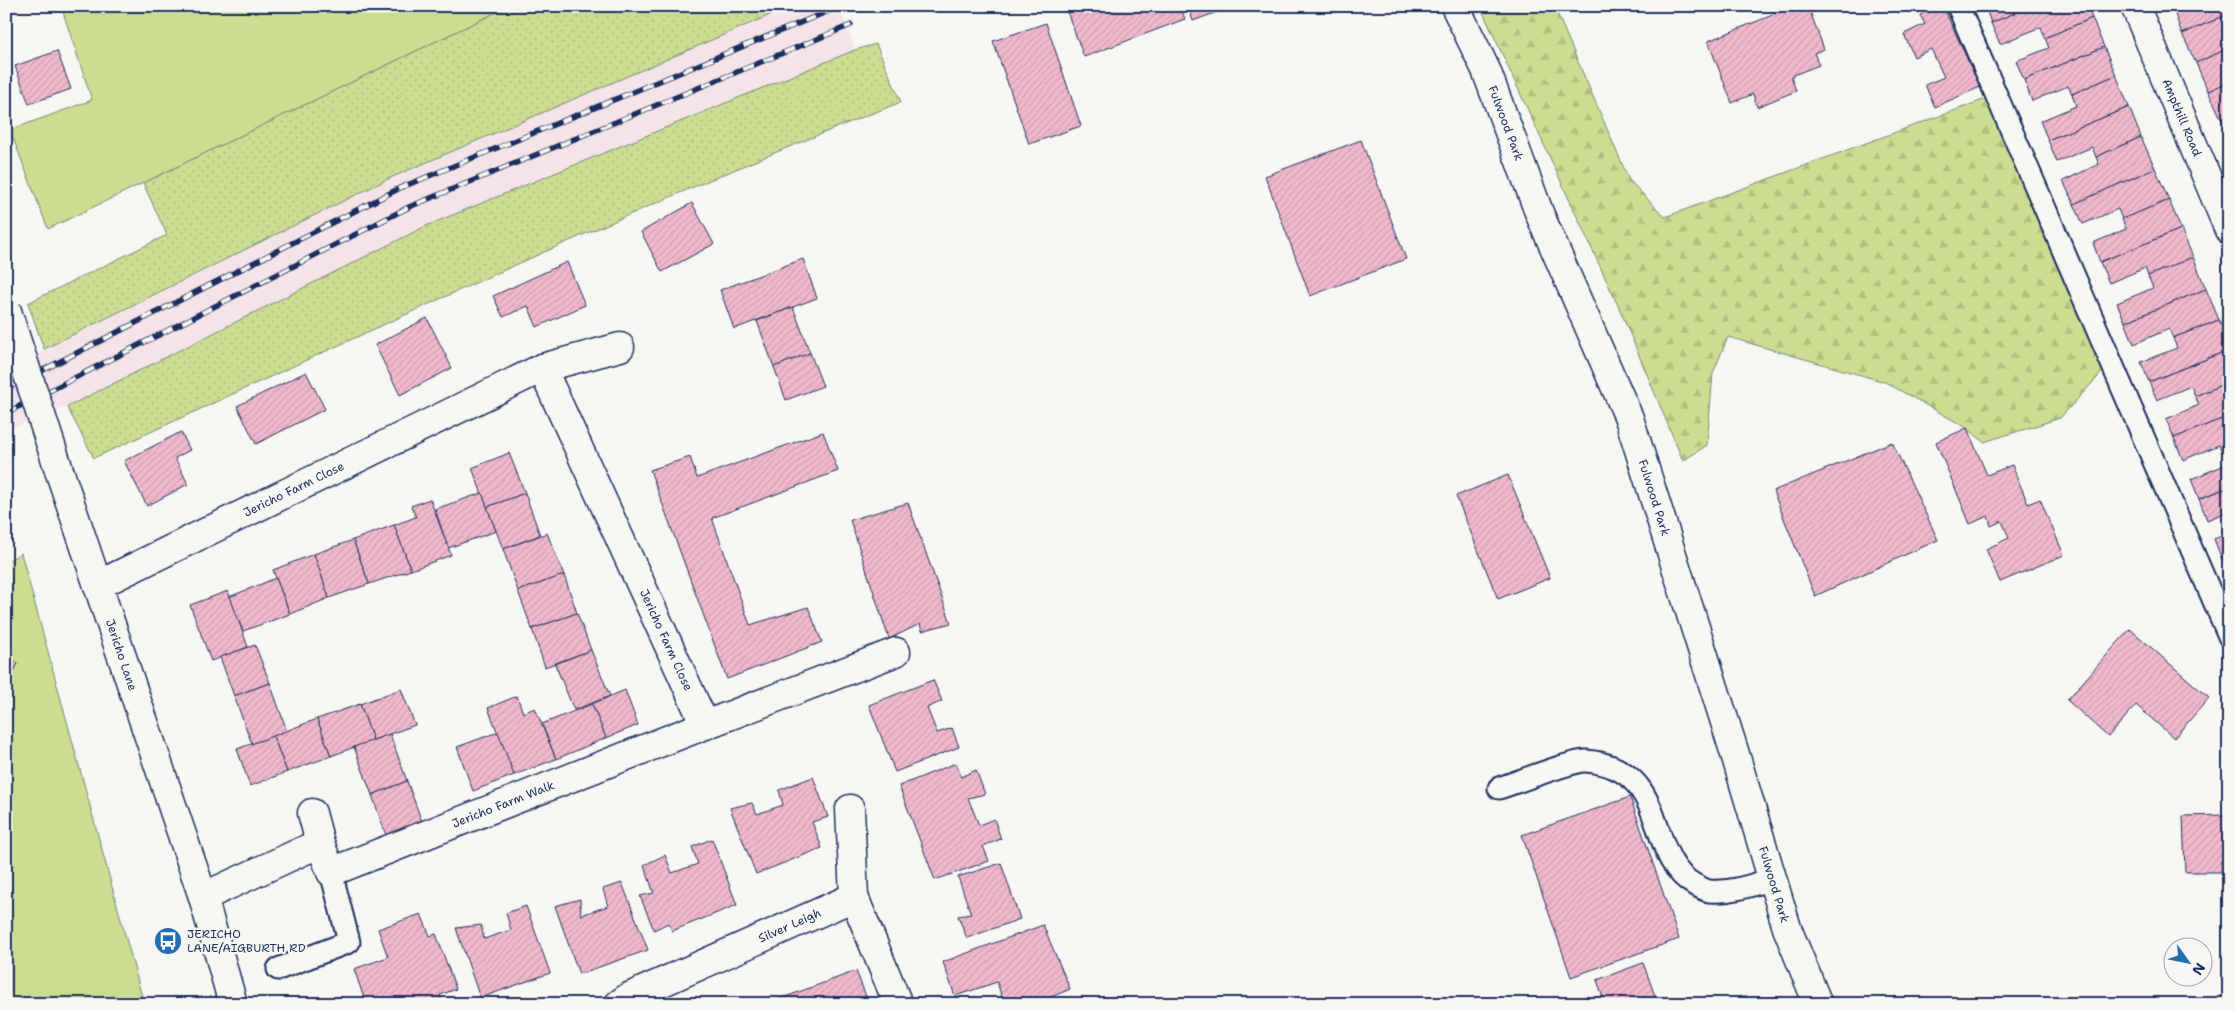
<svg xmlns="http://www.w3.org/2000/svg" width="2235" height="1010" viewBox="0 0 2235 1010" font-family="'Shantell Sans',sans-serif">
<style>
.built{fill:#f4e3e7}
.grass{fill:url(#grass-dots);stroke:#738678}
.forest{fill:url(#forest-firs);stroke:#738678}
.green{fill:#cbdd91;stroke:#738678}
.building{fill:url(#building-hatch);stroke:#1b2f5e}
.lines{fill:none;stroke-linecap:round;stroke-linejoin:round}
.service-casing{stroke:#1b2f5e;stroke-width:25}
.pedestrian-casing{stroke:#1b2f5e;stroke-width:31}
.minor-casing{stroke:#1b2f5e;stroke-width:31}
.tertiary-casing{stroke:#1b2f5e;stroke-width:31}
.service{stroke:#f6f6f2;stroke-width:21}
.pedestrian{stroke:#f6f6f2;stroke-width:28}
.minor{stroke:#f6f6f2;stroke-width:28}
.tertiary{stroke:#f6f6f2;stroke-width:28}
.rail-casing{stroke:#1b2f5e;stroke-width:5.5}
.rail{stroke:#f6f6f2;stroke-width:4;stroke-dasharray:11;stroke-linecap:butt}
.tertiary-bridge-casing{stroke:#1b2f5e;stroke-width:31;stroke-linecap:butt}
.tertiary-bridge{stroke:#f6f6f2;stroke-width:28}
.labels{text-anchor:middle;stroke-width:4.5;stroke-linejoin:round;paint-order:stroke}
.street-label{font-size:12px;fill:#1b2f5e;stroke:#f6f6f2}
.poi-label{font-size:12px;fill:#1b2f5e;stroke:#f6f6f2;text-anchor:start}
</style>
<defs>
<pattern id="grass-dots" width="8" height="8" patternUnits="userSpaceOnUse" patternTransform="scale(1.25)"><rect width="8" height="8" fill="#cbdd91"/><path d="M2 2h.1M6 6h.1" fill="none" stroke="#aebe7f" stroke-width="1.8" stroke-linecap="round"/></pattern>
<pattern id="forest-firs" width="22" height="20" patternUnits="userSpaceOnUse" patternTransform="scale(1.25)"><rect width="22" height="20" fill="#cbdd91"/><path d="M5 1l3.5 6h-7zM16 11l3.5 6h-7z" fill="#aebe7f"/></pattern>
<pattern id="building-hatch" width="6" height="6" patternUnits="userSpaceOnUse" patternTransform="scale(1.25)"><rect width="6" height="6" fill="#f1b8cc"/><path d="M-1 1l2-2M0 6l6-6M5 7l2-2" fill="none" stroke="#ce9eb2"/></pattern>
</defs>
<rect width="100%" height="100%" fill="#f6f6f2"/>
<filter id="ink" filterUnits="userSpaceOnUse"><feTurbulence type="fractalNoise" baseFrequency=".02" numOctaves="2"/><feDisplacementMap in="SourceGraphic" scale="10" xChannelSelector="R" yChannelSelector="G"/><feConvolveMatrix kernelMatrix="1 2 1 2 8 2 1 2 1" color-interpolation-filters="sRGB"/></filter>
<g filter="url(#ink)">
<path class="built" d="M791,6H839L855,50L426,226L67,407L6,430V369L390,178Z"/>
<g class="grass">
<path d="M509,6H791L390,178L44,349L28,303L167,235L143,183Z"/>
<path d="M876,44L901,102C627,209 362,335 94,458L67,407L426,226L855,50Z"/>
</g>
<path class="forest" d="M1480,6H1554L1629,180L1665,217L1994,96L2107,367L2060,418L1984,442L1967,428L1885,382L1728,337L1713,373L1707,445L1683,461L1621,312Z"/>
<g class="green">
<path d="M61,6H509L48,229L10,130L92,100Z"/>
<path d="M21,553L144,1004H6V562Z"/>
</g>
<g class="building">
<path d="M1072,6H1180L1185,19L1084,57L1066,9Z"/>
<path d="M1188,6H1233L1193,21Z"/>
<path d="M1772,6H1808L1824,49L1814,53L1819,65L1791,76L1796,91L1757,107L1753,94L1732,103L1708,41L1775,14Z"/>
<path d="M1939,6H1943L1980,87L1935,107L1925,85L1944,77L1931,49L1914,57L1904,34L1925,24L1920,15Z"/>
<path d="M1985,6H2032L1991,23Z"/>
<path d="M2032,6H2087L2092,18L2045,38L2041,27L2000,44L1991,23Z"/>
<path d="M2172,6H2229V14L2182,34Z"/>
<path d="M2229,14V48L2196,63L2182,34Z"/>
<path d="M2092,18L2104,47L2024,80L2016,61L2049,48L2045,38Z"/>
<path d="M1046,23L1081,126L1029,144L993,41Z"/>
<path d="M2104,47L2116,75L2072,94L2068,86L2032,101L2024,80Z"/>
<path d="M2229,48V82L2208,91L2196,63Z"/>
<path d="M57,51L71,89L29,104L15,66Z"/>
<path d="M2116,75L2129,107L2048,140L2040,121L2076,106L2072,94Z"/>
<path d="M2229,82V115L2221,118L2208,91Z"/>
<path d="M2129,107L2141,137L2096,157L2092,147L2057,162L2048,140Z"/>
<path d="M2229,115V138L2221,118Z"/>
<path d="M2141,137L2155,168L2074,204L2063,181L2099,164L2096,157Z"/>
<path d="M1361,140L1406,259L1310,296L1265,176Z"/>
<path d="M2155,168L2169,200L2122,219L2118,209L2083,224L2074,204Z"/>
<path d="M2169,200L2181,229L2100,262L2093,243L2126,229L2122,219Z"/>
<path d="M692,203L714,244L662,272L641,232Z"/>
<path d="M2181,229L2193,257L2148,276L2145,268L2109,283L2100,262Z"/>
<path d="M2193,257L2206,289L2125,322L2117,303L2153,288L2148,276Z"/>
<path d="M803,259L817,298L734,329L720,290Z"/>
<path d="M567,262L585,305L537,327L528,306L503,317L493,296Z"/>
<path d="M2206,289L2219,320L2173,338L2169,329L2134,344L2125,322Z"/>
<path d="M793,307L810,353L774,367L757,321Z"/>
<path d="M427,318L452,368L400,395L375,345Z"/>
<path d="M2219,320L2229,343V350L2149,382L2141,362L2177,348L2173,338Z"/>
<path d="M2229,350V382L2195,396L2191,386L2157,400L2149,382Z"/>
<path d="M810,353L823,386L786,400L774,367Z"/>
<path d="M306,372L325,409L256,444L237,406Z"/>
<path d="M2229,382V416L2174,438L2166,419L2199,405L2195,396Z"/>
<path d="M2229,416V449L2222,452L2219,445L2183,460L2174,438Z"/>
<path d="M1967,428L1987,475L2012,465L2028,504L2040,499L2064,555L2000,582L1986,549L2009,538L2002,521L1991,526L1988,516L1970,524L1936,442Z"/>
<path d="M181,432L190,450L175,458L188,484L147,506L124,461Z"/>
<path d="M823,432L838,471L712,518L750,625L808,607L822,642L727,679L650,470L690,457L697,478Z"/>
<path d="M1892,442L1938,540L1815,596L1773,491Z"/>
<path d="M2229,449V487L2199,499L2191,479L2227,464L2222,452Z"/>
<path d="M509,453L525,493L487,507L472,468Z"/>
<path d="M1508,475L1550,578L1498,599L1456,496Z"/>
<path d="M2229,487V511L2207,520L2199,499Z"/>
<path d="M482,493L496,531L448,548L435,509Z"/>
<path d="M525,493L540,535L503,549L487,507Z"/>
<path d="M430,499L451,555L411,570L394,525L416,517L411,506Z"/>
<path d="M908,503L951,623L922,631L920,624L889,639L850,520Z"/>
<path d="M394,525L411,570L369,584L353,540Z"/>
<path d="M547,533L564,575L518,591L503,549Z"/>
<path d="M2229,533V554L2221,557L2214,539Z"/>
<path d="M353,540L369,584L329,598L314,554Z"/>
<path d="M314,554L329,598L290,614L273,570Z"/>
<path d="M2229,554V575L2221,557Z"/>
<path d="M564,575L577,613L532,629L518,591Z"/>
<path d="M276,578L290,614L243,631L229,597Z"/>
<path d="M228,591L248,647L211,661L190,605Z"/>
<path d="M577,613L591,650L545,667L532,629Z"/>
<path d="M2130,629L2209,698L2174,738L2136,705L2108,737L2067,700Z"/>
<path d="M255,645L270,683L234,696L220,657Z"/>
<path d="M591,650L610,696L574,710L555,664Z"/>
<path d="M6,658L18,663L6,688Z"/>
<path d="M933,680L942,701L927,708L937,733L952,728L959,747L895,772L869,705Z"/>
<path d="M270,683L287,731L252,744L234,696Z"/>
<path d="M401,689L415,725L373,740L360,704Z"/>
<path d="M625,690L638,725L606,738L592,704Z"/>
<path d="M517,696L523,713L535,708L556,759L514,775L488,708Z"/>
<path d="M360,704L373,740L331,756L317,719Z"/>
<path d="M592,704L606,738L556,759L542,724Z"/>
<path d="M317,719L331,756L287,772L273,736Z"/>
<path d="M498,732L514,775L473,791L457,747Z"/>
<path d="M390,734L407,781L372,795L354,747Z"/>
<path d="M273,736L287,772L250,786L237,749Z"/>
<path d="M956,763L961,777L976,770L985,794L968,798L979,825L994,819L1001,839L983,846L989,861L935,880L899,786Z"/>
<path d="M813,777L828,817L812,822L822,848L756,874L730,808L752,803L757,814L783,805L779,790Z"/>
<path d="M407,781L422,822L386,835L372,795Z"/>
<path d="M1630,797L1679,939L1571,977L1522,835Z"/>
<path d="M2229,815V861H2221L2222,872H2185L2183,816Z"/>
<path d="M712,839L737,905L672,931L668,923L654,930L640,896L654,893L644,865L665,855L672,873L698,864L692,847Z"/>
<path d="M1001,863L1020,919L967,938L958,916L971,914L958,877Z"/>
<path d="M622,883L648,950L579,974L555,906L580,899L581,915L608,906L603,889Z"/>
<path d="M526,906L550,973L480,998L456,928L481,925L484,939L511,930L506,913Z"/>
<path d="M421,914L430,936L436,934L456,989L440,995L443,1004H366L354,969L388,957L378,929Z"/>
<path d="M1043,925L1070,989L1035,1004H1004L997,982L955,996L943,962Z"/>
<path d="M1643,963L1658,1004H1605L1597,980Z"/>
<path d="M856,971L869,1004H766Z"/>
</g>
<g class="lines">
<defs>
<g id="service">
<path d="M1958,6L2229,636"/>
<path d="M1499,788C1515,783 1574,760 1586,761C1672,768 1643,857 1695,885C1700,887 1704,890 1709,891C1731,893 1752,885 1772,879"/>
<path d="M278,969L349,942L331,872"/>
</g>
<g id="pedestrian">
<path id="s1" d="M331,872L705,725"/>
</g>
<g id="minor">
<path id="s2" d="M1455,6L1486,70L1540,215L1629,418L1735,754L1787,928L1818,1004"/>
<path id="s3" d="M2135,6L2229,230"/>
<path id="s4" d="M542,368L705,725L896,652"/>
<path id="s5" d="M98,585L542,368L620,347"/>
<path d="M850,809L854,897"/>
<path d="M312,813L320,843"/>
<path d="M203,897L320,843L331,872"/>
<path id="s6" d="M619,1004L629,997L854,897L898,1004"/>
</g>
<g id="tertiary">
<path id="s7" d="M60,473L203,897L233,1004"/>
</g>
</defs>
<use href="#service" class="service-casing"/>
<use href="#pedestrian" class="pedestrian-casing"/>
<use href="#minor" class="minor-casing"/>
<use href="#tertiary" class="tertiary-casing"/>
<use href="#service" class="service"/>
<use href="#pedestrian" class="pedestrian"/>
<use href="#minor" class="minor"/>
<use href="#tertiary" class="tertiary"/>
<defs>
<g id="rail">
<path d="M6,389L400,188L841,6"/>
<path d="M6,413L409,207L851,25"/>
</g>
</defs>
<use href="#rail" class="rail-casing"/>
<use href="#rail" class="rail"/>
<defs>
<path id="tertiary-bridge" d="M6,308L60,473"/>
</defs>
<use href="#tertiary-bridge" class="tertiary-bridge-casing"/>
<use href="#tertiary-bridge" class="tertiary-bridge"/>
</g>
</g>
<defs>
<symbol id="bus-disc" viewBox="-11 -11 22 22"><circle r="9.5" fill="#1f6fb2" stroke="#f6f6f2"/><path d="M-5-6H5V4H4V6H2V4H-2V6H-4V4H-5ZM-3.5-4V0h7V-4ZM-3.5 1.2v1.5H-2V1.2ZM2 1.2v1.5H3.5V1.2Z" fill="#fff"/></symbol>
</defs>
<g fill-rule="evenodd">
<use href="#bus-disc" x="152" y="925" width="32" height="32"/>
</g>
<g class="labels">
<g class="street-label">
<text dy="4" stroke="none"><textPath href="#s3" startOffset="121">Ampthill Road</textPath></text>
<text dy="4" stroke="none"><textPath href="#s2" startOffset="128">Fulwood Park</textPath></text>
<text dy="4" stroke="none"><textPath href="#s5" startOffset="218">Jericho Farm Close</textPath></text>
<text dy="4" stroke="none"><textPath href="#s2" startOffset="531">Fulwood Park</textPath></text>
<text dy="4" stroke="none"><textPath href="#s4" startOffset="299">Jericho Farm Close</textPath></text>
<text dy="4" stroke="none"><textPath href="#s7" startOffset="192">Jericho Lane</textPath></text>
<text dy="4" stroke="none"><textPath href="#s1" startOffset="185">Jericho Farm Walk</textPath></text>
<text dy="4" stroke="none"><textPath href="#s2" startOffset="936">Fulwood Park</textPath></text>
<text dy="4" stroke="none"><textPath href="#s6" startOffset="188">Silver Leigh</textPath></text>
</g>
<g class="poi-label">
<text x="187" y="938">JERICHO<tspan x="187" dy="14">LANE/AIGBURTH RD</tspan></text>
</g>
</g>
<rect width="2235" height="1010" fill="none" stroke="#f6f6f2" stroke-width="25"/>
<rect x="12" y="12" width="2210" height="985" fill="none" stroke="#1b2f5e" stroke-width="2" filter="url(#ink)"/>
<g transform="translate(2188 962) rotate(123)"><circle r="24" fill="#f6f6f2" stroke="#9ea6b7"/>
<path d="M0-4L9 19L0 12L-9 19Z" fill="#1f6fb2"/>
<text y="-8" font-size="14" font-weight="bold" text-anchor="middle" fill="#1b2f5e">N</text>
</g>
</svg>
